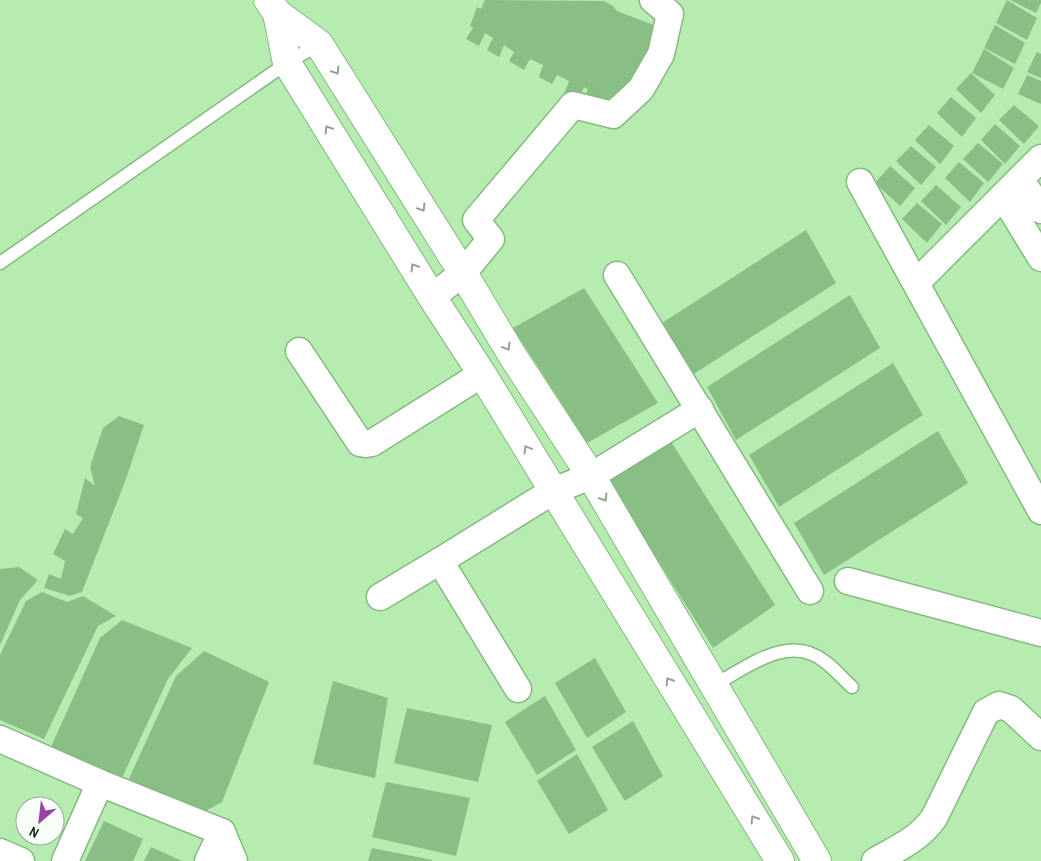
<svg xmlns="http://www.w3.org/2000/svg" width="1041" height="861" viewBox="0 0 1041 861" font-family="'Archivo Narrow',sans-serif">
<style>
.building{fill:#89be85}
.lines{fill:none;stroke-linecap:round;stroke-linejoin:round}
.lane-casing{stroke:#86ba81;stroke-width:15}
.street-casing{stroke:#86ba81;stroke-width:29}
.secondary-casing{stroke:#86ba81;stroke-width:30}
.lane{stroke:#fff;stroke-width:12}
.street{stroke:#fff;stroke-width:26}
.secondary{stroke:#fff;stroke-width:28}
.oneway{stroke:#969f95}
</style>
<rect width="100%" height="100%" fill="#b6ecb0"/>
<g class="building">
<path d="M485,0L604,1L613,6L617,11L656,26V35L636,83L597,105L583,100L588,89L584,87L579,100L564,94L569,81L557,75L552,84L539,77L543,65L530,59L524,70L509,61L514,52L504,45L499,57L487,50L493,38L485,33L479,46L466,39L473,28L470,26L477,7L481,9Z"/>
<path d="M1007,0L1037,18L1027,40L996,23Z"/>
<path d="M1010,0H1041V3L1036,13Z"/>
<path d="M995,25L1025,43L1015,64L984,48Z"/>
<path d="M984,49L1014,68L1003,89L972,73Z"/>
<path d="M1037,52L1041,54V78L1027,72Z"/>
<path d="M971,73L995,95L981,113L956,89Z"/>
<path d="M1027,75L1041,81V104L1018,94Z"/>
<path d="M951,97L976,118L962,137L937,113Z"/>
<path d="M1014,105L1039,126L1024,144L999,120Z"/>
<path d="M995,124L1020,146L1005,164L981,140Z"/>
<path d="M929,125L954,146L940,164L915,140Z"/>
<path d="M978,143L1003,164L988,182L963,159Z"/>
<path d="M911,146L936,167L921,185L896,161Z"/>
<path d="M959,162L984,183L970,202L945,178Z"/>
<path d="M890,166L915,188L900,206L875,183Z"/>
<path d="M936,185L961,207L946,225L921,201Z"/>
<path d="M917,203L942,224L927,243L902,219Z"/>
<path d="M806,230L836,283L692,375L662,323Z"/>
<path d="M584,288L658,403L587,443L513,328Z"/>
<path d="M850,295L880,348L736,440L707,387Z"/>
<path d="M893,363L923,415L779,507L749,455Z"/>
<path d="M119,416L144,425L126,479L82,592L70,596L44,588L49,574L61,579L65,561L53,554L65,529L73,534L83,518L76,514L85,478L95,486L90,467L103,428Z"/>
<path d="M938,431L968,483L824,575L794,523Z"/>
<path d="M670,440L775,605L713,648L607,480Z"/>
<path d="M19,567L38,580L20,600L0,645V569Z"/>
<path d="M42,592L67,602L83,596L116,616L98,626L44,739L0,720V655L26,601Z"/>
<path d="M122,620L192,648L168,679L121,780L50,749L100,638Z"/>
<path d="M204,651L269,682L222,802L198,815L127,783L176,676Z"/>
<path d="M595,658L626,712L587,738L555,683Z"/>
<path d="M333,681L388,698L375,778L313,764Z"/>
<path d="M545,696L576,750L537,775L505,722Z"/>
<path d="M407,708L492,725L478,782L394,763Z"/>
<path d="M633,721L663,776L625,801L592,747Z"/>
<path d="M577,754L608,810L569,834L537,781Z"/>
<path d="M386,782L470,798L456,856L372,837Z"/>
<path d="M104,821L143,839L133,861H85Z"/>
<path d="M151,847L182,861H144Z"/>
<path d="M372,848L432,860V861H368Z"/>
</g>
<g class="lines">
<defs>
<g id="lane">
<path d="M0,263L287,63L319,44"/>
<path d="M714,685C746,668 788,633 824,661C834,668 843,679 852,687"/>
</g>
<g id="street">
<path d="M1020,179L1041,210"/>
<path d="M860,182L1041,511"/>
<path d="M1003,196L1041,258"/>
<path d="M617,275L810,591"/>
<path d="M916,283L1041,158"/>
<path d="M432,297L463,273L491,239L476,220L573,105L613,115L641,89L661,54L670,14L653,0"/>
<path d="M299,351L360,443L366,444L372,443L482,374"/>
<path d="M440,561L553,491L591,476L700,409"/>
<path d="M848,581L1041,633"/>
<path d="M380,597L440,561L518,689"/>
<path d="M0,739L100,783L222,832L234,861"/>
<path d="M0,852L21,861"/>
<path d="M65,861L100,783"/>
<path d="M208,861L222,832"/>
<path d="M875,861C898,848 918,840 934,818L986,712L999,705L1011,709L1041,737"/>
</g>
<g id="secondary">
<path d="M268,0L277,13L319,44L463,273L512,355L591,476L817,861"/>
<path d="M277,13L287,63L432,297L482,374L780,861"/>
</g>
</defs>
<use href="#lane" class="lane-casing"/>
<use href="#street" class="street-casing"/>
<use href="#secondary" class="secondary-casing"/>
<use href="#lane" class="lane"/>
<use href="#street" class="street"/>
<use href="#secondary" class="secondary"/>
</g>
<defs><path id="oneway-chevron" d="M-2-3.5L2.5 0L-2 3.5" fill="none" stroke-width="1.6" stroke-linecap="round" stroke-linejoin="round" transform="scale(1.25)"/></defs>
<g class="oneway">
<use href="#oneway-chevron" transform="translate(336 71) rotate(58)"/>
<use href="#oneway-chevron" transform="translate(328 129) rotate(-122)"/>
<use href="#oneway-chevron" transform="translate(422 208) rotate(58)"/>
<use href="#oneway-chevron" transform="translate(414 267) rotate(-122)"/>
<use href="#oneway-chevron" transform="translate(507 347) rotate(59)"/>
<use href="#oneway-chevron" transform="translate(527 449) rotate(-121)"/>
<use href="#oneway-chevron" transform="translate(604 498) rotate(59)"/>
<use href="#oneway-chevron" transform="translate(669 681) rotate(-122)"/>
<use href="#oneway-chevron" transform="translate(754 819) rotate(-122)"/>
</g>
<g transform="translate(40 821) rotate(208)"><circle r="24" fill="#f8fef8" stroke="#9da99c"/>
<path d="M0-4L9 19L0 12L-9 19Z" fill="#9c3fa9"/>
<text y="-8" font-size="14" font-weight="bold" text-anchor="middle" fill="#152a13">N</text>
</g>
</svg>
